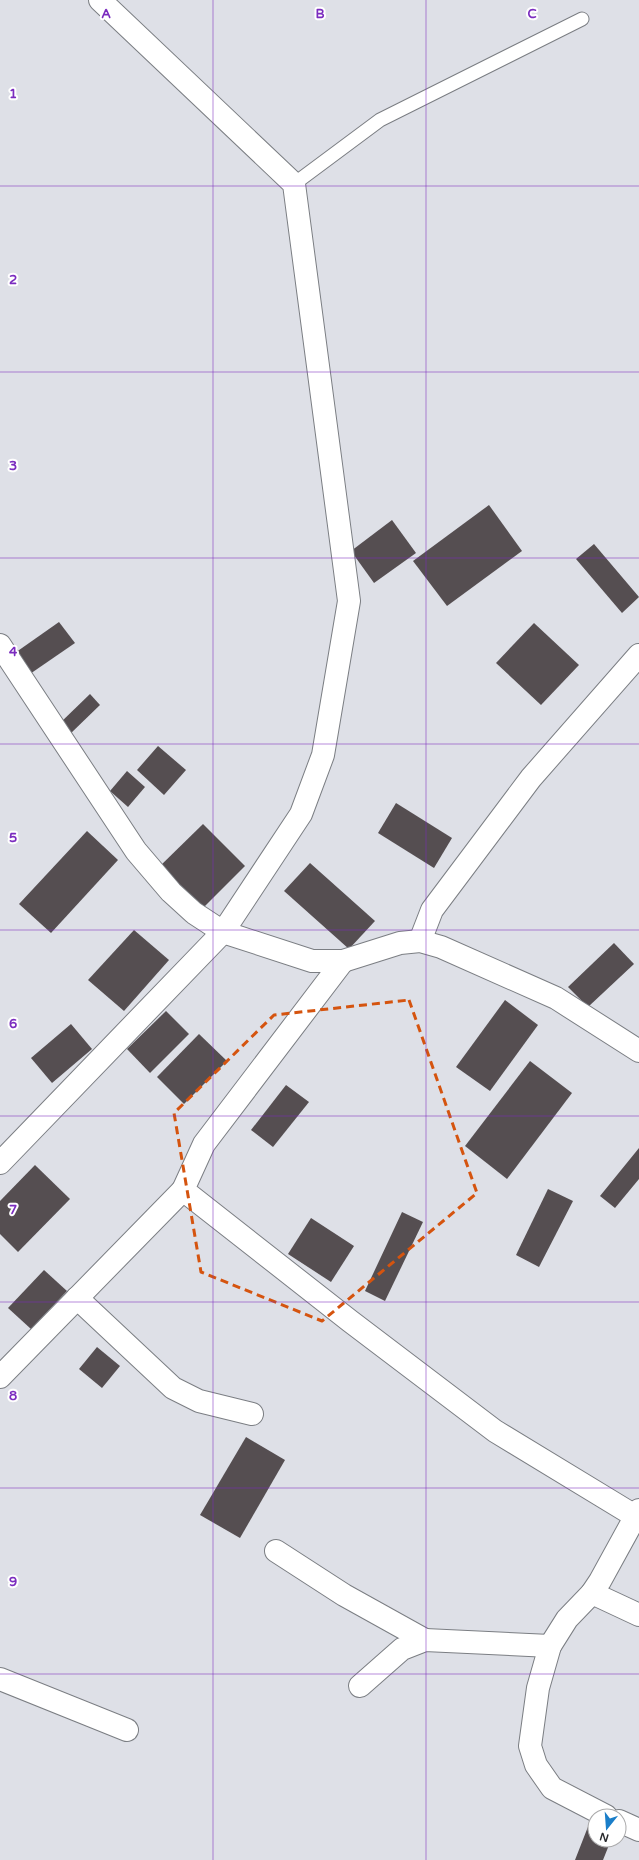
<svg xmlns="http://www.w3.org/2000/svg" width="639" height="1860" viewBox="0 0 639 1860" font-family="'Varela Round',sans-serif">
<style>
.building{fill:#554e51}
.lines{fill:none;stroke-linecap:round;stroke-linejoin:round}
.lane-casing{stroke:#7b7e83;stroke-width:15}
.street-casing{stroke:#7b7e83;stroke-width:24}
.secondary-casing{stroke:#7b7e83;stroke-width:24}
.lane{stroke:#fff;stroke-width:13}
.street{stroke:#fff;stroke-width:22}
.secondary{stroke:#fff;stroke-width:22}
.marked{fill:none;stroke:#d5540f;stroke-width:3;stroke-dasharray:8 5;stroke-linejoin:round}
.grid{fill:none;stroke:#7b2cbf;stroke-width:1;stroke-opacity:0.55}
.grid-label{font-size:13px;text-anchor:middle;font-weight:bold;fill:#7b2cbf;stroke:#fff;stroke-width:4;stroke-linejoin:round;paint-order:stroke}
</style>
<rect width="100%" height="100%" fill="#dee0e7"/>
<g class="building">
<path d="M489,505L522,551L447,606L413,561Z"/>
<path d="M392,520L416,553L374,583L351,551Z"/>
<path d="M594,544L639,597L622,613L576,559Z"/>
<path d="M59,622L75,643L27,676L12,655Z"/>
<path d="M534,623L579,665L541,705L496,663Z"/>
<path d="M90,694L100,705L69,735L59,724Z"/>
<path d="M158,746L186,770L164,795L137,770Z"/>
<path d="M127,771L145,787L128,807L110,791Z"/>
<path d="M396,803L452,838L434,868L378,833Z"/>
<path d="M203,824L245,866L200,911L157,869Z"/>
<path d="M87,831L118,860L51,933L19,904Z"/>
<path d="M310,863L375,921L349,949L284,891Z"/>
<path d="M134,930L169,960L124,1011L88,980Z"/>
<path d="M614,943L634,964L588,1007L568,987Z"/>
<path d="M505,1000L538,1025L490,1091L456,1067Z"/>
<path d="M166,1011L189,1034L150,1073L127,1049Z"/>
<path d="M71,1024L92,1049L52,1083L31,1058Z"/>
<path d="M199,1034L227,1061L184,1104L157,1077Z"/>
<path d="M530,1061L572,1093L507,1179L465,1146Z"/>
<path d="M286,1085L309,1102L273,1147L251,1130Z"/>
<path d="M639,1148V1179L615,1208L600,1196Z"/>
<path d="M35,1165L70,1199L18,1252L0,1234V1201Z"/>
<path d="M548,1189L573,1201L539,1267L516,1255Z"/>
<path d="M402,1212L423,1222L385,1301L365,1291Z"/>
<path d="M311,1218L354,1246L331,1282L288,1254Z"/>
<path d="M44,1270L67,1291L31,1329L8,1308Z"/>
<path d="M97,1347L120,1366L102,1388L79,1369Z"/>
<path d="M246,1437L285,1460L240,1538L200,1515Z"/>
<path d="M591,1819L595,1821V1840H611L603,1860H575Z"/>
</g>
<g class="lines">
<defs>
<path id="lane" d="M294,184L380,120L582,19"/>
<g id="street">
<path d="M0,645L136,851L171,892L194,913L223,932L312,961H343L400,943L420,941L441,947L556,998L639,1051"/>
<path d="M420,941L432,910L531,778L639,655"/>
<path d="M343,961L204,1144L183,1190L350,1321L495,1431L635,1516"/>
<path d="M77,1298L173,1388L199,1401L252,1414"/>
<path d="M0,1377L183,1190"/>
<path d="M276,1551L344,1595L425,1640"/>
<path d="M592,1593L639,1615"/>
<path d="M0,1679L127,1730"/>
<path d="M360,1686L402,1649L425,1640L550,1646"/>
<path d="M606,1816L552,1788L536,1765L530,1746L538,1688L550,1646L567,1619L592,1593L600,1581L639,1510"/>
<path d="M619,1821L639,1830"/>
</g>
<path id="secondary" d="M0,1163L223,932L301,814L323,755L349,601L294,184L100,0"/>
</defs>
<use href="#lane" class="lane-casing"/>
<use href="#street" class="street-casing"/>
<use href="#secondary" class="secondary-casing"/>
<use href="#lane" class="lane"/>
<use href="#street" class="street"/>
<use href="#secondary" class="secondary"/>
</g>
<path class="marked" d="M409,1000L477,1193L322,1321L201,1272L174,1113L274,1015Z"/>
<path class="grid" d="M213,0V1860M426,0V1860M0,186H639M0,372H639M0,558H639M0,744H639M0,930H639M0,1116H639M0,1302H639M0,1488H639M0,1674H639"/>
<g class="grid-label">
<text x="106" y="18">A</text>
<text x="320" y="18">B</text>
<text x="532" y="18">C</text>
<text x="13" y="98">1</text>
<text x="13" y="284">2</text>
<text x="13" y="470">3</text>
<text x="13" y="656">4</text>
<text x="13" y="842">5</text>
<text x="13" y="1028">6</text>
<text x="13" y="1214">7</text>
<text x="13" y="1400">8</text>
<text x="13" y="1586">9</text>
</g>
<g transform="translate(607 1828) rotate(197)"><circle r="19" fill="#ffffff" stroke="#aaaaab"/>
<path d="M0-3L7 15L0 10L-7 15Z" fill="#1a7ec9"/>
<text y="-6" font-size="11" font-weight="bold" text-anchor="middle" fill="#2a2b2e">N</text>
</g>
</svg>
